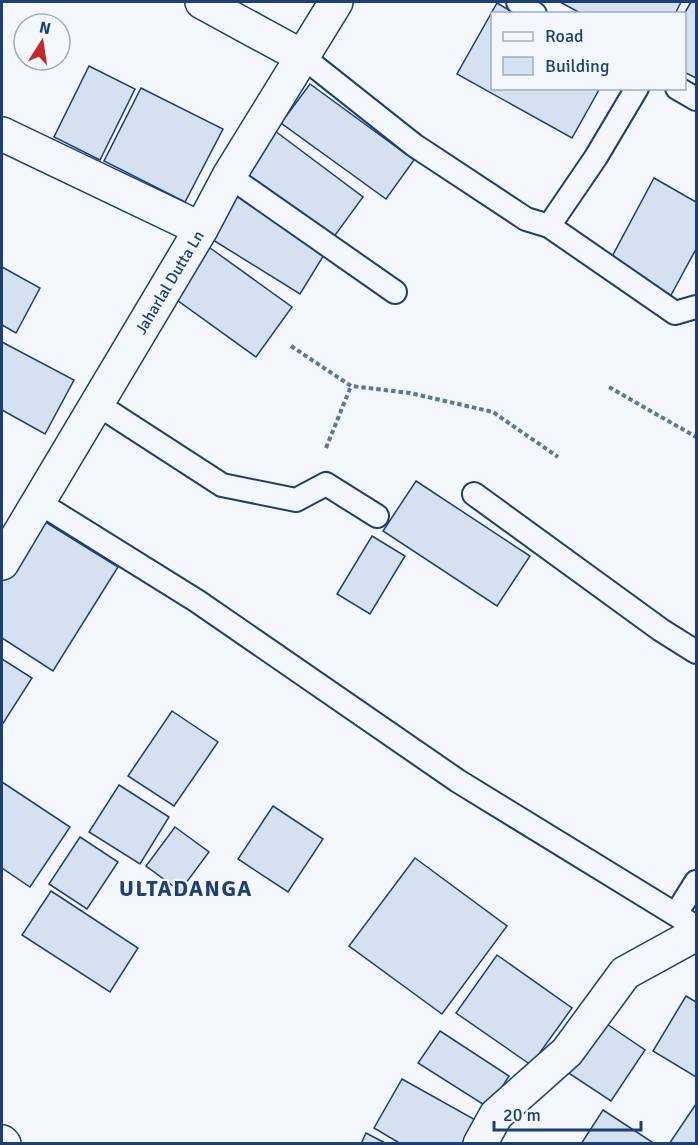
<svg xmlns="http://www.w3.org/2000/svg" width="698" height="1145" viewBox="0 0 698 1145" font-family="Signika,sans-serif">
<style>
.building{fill:#d5e0f0;stroke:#1d3f73;stroke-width:1.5}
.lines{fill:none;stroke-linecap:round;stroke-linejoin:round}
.service-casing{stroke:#1d3f73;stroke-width:26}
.minor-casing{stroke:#1d3f73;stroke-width:36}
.path{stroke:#5e769c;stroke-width:4;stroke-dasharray:4.5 3;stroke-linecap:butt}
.service{stroke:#f4f7fb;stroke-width:22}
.minor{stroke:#f4f7fb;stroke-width:33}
.labels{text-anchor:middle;stroke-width:4.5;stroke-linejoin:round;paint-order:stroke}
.street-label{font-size:16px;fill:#1d3f73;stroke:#f4f7fb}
.district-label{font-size:22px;font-weight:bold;letter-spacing:1.5px;fill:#1d3f73;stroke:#f4f7fb}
</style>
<rect width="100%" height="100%" fill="#f4f7fb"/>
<g class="building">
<path d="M560,2H681L675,14H582Z"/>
<path d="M691,2H696V78L684,72V14Z"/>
<path d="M497,3L516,14H492V88H600L572,138L457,74Z"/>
<path d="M89,66L135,89L100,160L54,137Z"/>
<path d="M310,84L414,160L386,199L281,123Z"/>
<path d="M141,88L223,129L185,202L104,161Z"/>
<path d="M271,128L363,197L333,238L240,169Z"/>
<path d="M654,178L696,202V249L670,297L608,264Z"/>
<path d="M233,190L327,250L300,294L205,235Z"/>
<path d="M206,245L292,307L256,357L170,295Z"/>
<path d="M2,267L40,288L16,333L2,325Z"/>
<path d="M2,342L74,380L45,434L2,410Z"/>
<path d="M416,481L530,556L497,606L383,531Z"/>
<path d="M39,518L118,567L53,671L2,638V578Z"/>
<path d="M372,536L405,556L370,614L337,594Z"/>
<path d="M2,659L32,678L2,725Z"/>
<path d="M172,711L218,742L174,806L128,776Z"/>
<path d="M2,782L70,827L30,887L2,868Z"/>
<path d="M119,785L169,817L140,864L89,832Z"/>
<path d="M273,806L323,839L288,892L238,859Z"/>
<path d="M175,827L209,852L180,891L146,866Z"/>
<path d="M80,837L118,862L87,909L49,884Z"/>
<path d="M415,858L507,926L442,1014L349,946Z"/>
<path d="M51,891L138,948L110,992L22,935Z"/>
<path d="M497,955L572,1008L531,1065L456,1013Z"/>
<path d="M686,996L696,1002V1077L653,1051Z"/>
<path d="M598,1018L645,1050L611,1101L564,1070Z"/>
<path d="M440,1031L509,1076L489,1108L418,1063Z"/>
<path d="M402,1079L479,1122L467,1144H401L374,1128Z"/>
<path d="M696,1104V1144H669Z"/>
<path d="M603,1110L652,1142L651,1144H581Z"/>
<path d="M366,1133L387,1144H361Z"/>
</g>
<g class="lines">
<defs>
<g id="service">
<path d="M518,2L535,14"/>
<path d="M303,57L414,145L526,219L549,226L675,313L696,307"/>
<path d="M677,88L696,99"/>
<path d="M229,176L395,292"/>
<path d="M549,226L596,157L637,88"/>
<path d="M97,404L222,485L296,500L326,484L377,516"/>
<path d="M474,494L661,630L696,652"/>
<path d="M38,502L197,601L458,781L696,927"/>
<path d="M676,914L696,882"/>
</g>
<g id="minor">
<path d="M202,2L303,57"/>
<path d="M2,134L201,229"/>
<path d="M2,563L201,229L229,176L336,2"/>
<path d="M2,1142L4,1144"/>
<path d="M480,1144L496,1115L567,1052L625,973L696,934"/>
</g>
</defs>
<use href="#service" class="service-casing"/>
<use href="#minor" class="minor-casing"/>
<g class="path">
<path d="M291,346L351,386L410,393L493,412L558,457"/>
<path d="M609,387L696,437"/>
<path d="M326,448L351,386"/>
</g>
<use href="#service" class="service"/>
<use href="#minor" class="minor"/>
</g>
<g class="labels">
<g class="street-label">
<text transform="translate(169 282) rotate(-59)" y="6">Jaharlal Dutta Ln</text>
</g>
<g class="district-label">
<text x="186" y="896">ULTADANGA</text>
</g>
</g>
<rect width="698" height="1145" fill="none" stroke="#1d3f73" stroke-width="6"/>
<rect x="491" y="12" width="195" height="78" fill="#f4f7fb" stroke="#9eadc5" stroke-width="1.5"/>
<rect x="503" y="32" width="30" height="9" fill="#f4f7fb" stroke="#9eadc5" stroke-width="1.5"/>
<text x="545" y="42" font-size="18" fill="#1d3f73">Road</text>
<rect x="503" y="57" width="30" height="18" fill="#d5e0f0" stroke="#9eadc5" stroke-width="1.5"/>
<text x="545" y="72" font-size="18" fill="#1d3f73">Building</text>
<g transform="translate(42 42) rotate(12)"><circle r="28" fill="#f4f7fb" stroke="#9eadc5" stroke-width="1.5"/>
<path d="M0-4.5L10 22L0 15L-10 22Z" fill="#c62828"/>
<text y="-9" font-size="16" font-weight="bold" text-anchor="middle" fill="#1d3f73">N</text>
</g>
<path d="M494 1121v9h147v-9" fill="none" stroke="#1d3f73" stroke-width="3"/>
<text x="503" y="1121" font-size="18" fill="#1d3f73" stroke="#f4f7fb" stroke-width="4.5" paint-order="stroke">20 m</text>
</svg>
